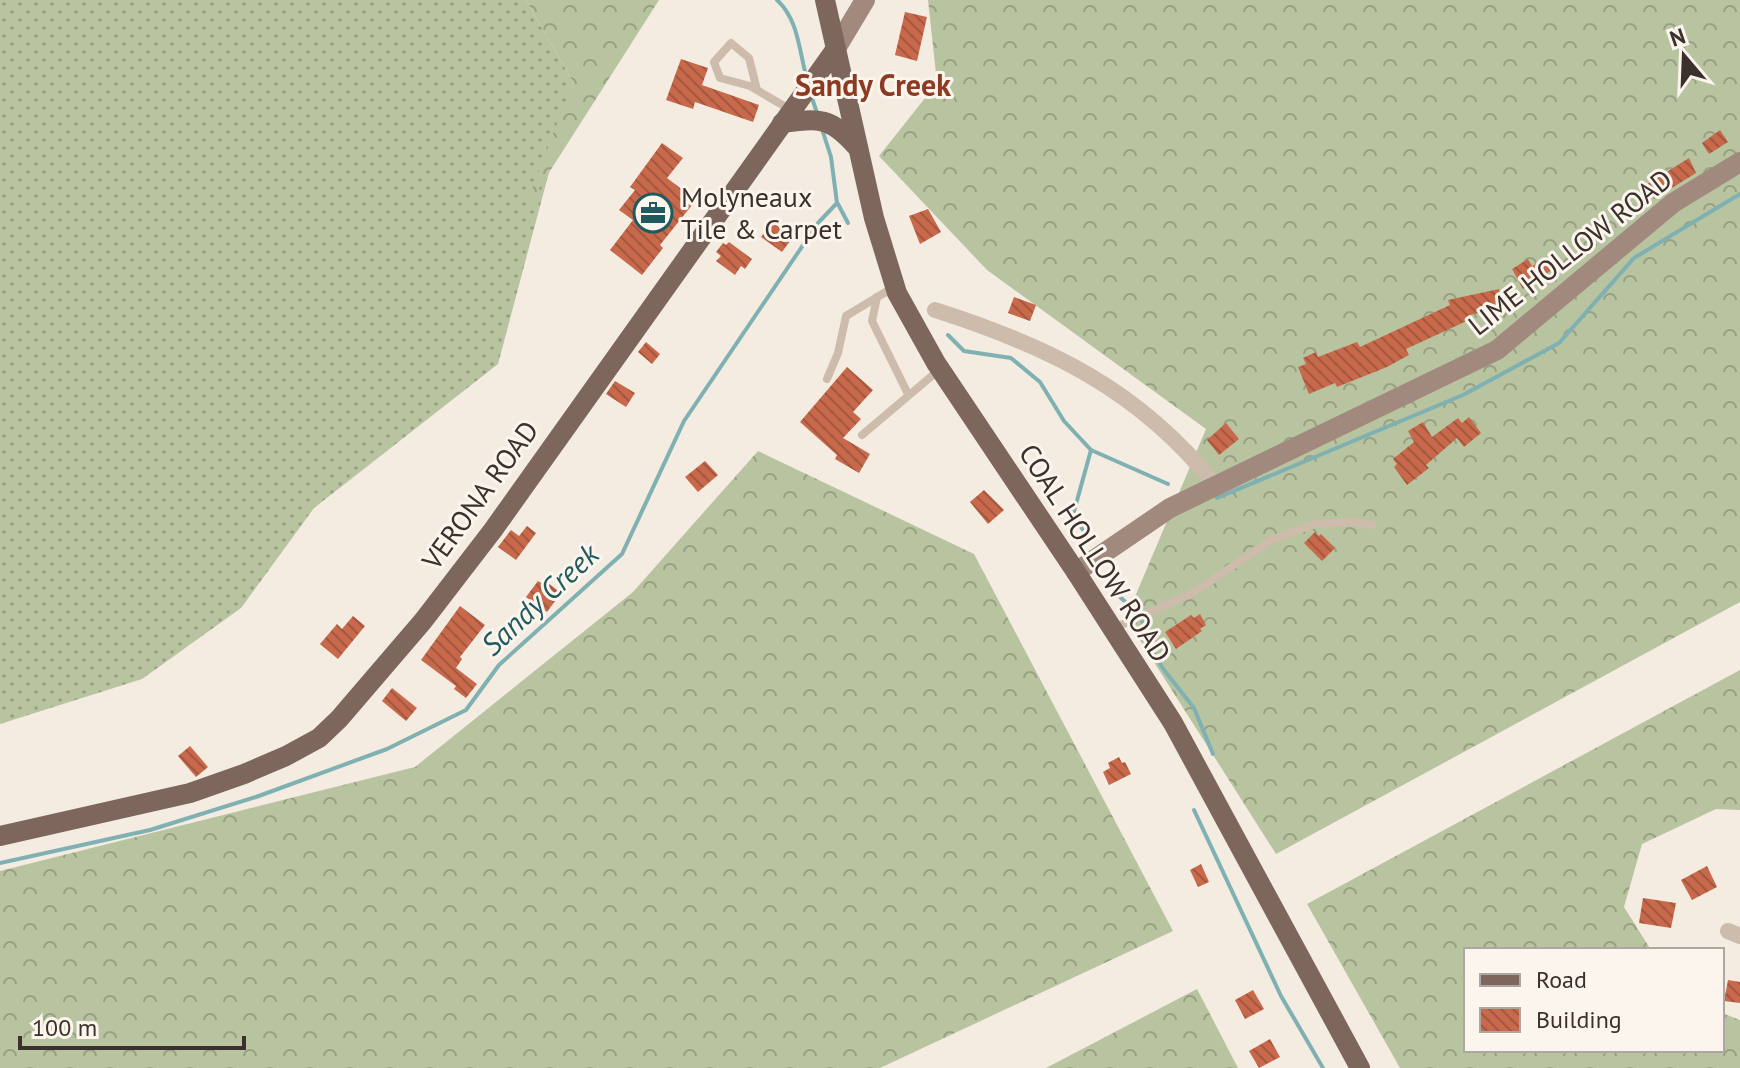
<svg xmlns="http://www.w3.org/2000/svg" width="1740" height="1068" viewBox="0 0 1740 1068" font-family="'PT Sans',sans-serif">
<style>
.grass{fill:url(#grass-dots)}
.forest{fill:url(#forest-crowns)}
.lines{fill:none;stroke-linecap:round;stroke-linejoin:round}
.stream{stroke:#7fb0b2;stroke-width:4}
.building{fill:url(#building-back-hatch)}
.lane{stroke:#cdbbac;stroke-width:8}
.street{stroke:#cdbbac;stroke-width:16}
.secondary{stroke:#a18a7d;stroke-width:20}
.primary{stroke:#7d675c;stroke-width:20}
.labels{text-anchor:middle;stroke-width:6;stroke-linejoin:round;paint-order:stroke}
.poi-label{font-size:28px;fill:#3b302b;stroke:#fbf5ee;text-anchor:start}
.street-label{font-size:28px;fill:#3b302b;stroke:#fbf5ee}
.neighbourhood-label{font-size:30px;font-weight:bold;fill:#8c3b22;stroke:#fbf5ee}
.water-label{font-size:30px;font-style:italic;fill:#1f5a5e;stroke:#fbf5ee}
</style>
<defs>
<pattern id="grass-dots" width="8" height="8" patternUnits="userSpaceOnUse" patternTransform="scale(2)"><rect width="8" height="8" fill="#b8c4a0"/><path d="M2 2h.1M6 6h.1" fill="none" stroke="#97a083" stroke-width="1.8" stroke-linecap="round"/></pattern>
<pattern id="forest-crowns" width="20" height="18" patternUnits="userSpaceOnUse" patternTransform="scale(2)"><rect width="20" height="18" fill="#b8c4a0"/><path d="M2 6a3 3 0 1 1 6 0M12 15a3 3 0 1 1 6 0" fill="none" stroke="#97a083"/></pattern>
<pattern id="building-back-hatch" width="6" height="6" patternUnits="userSpaceOnUse" patternTransform="scale(2)"><rect width="6" height="6" fill="#c8694b"/><path d="M-1 5l2 2M0 0l6 6M5-1l2 2" fill="none" stroke="#a4573f"/></pattern>
</defs>
<rect width="100%" height="100%" fill="#f4ebe1"/>
<path class="grass" d="M0,0H526L573,82L498,364L314,508L241,608L142,679L0,724Z"/>
<g class="forest">
<path d="M526,0H659L522,215L573,82Z"/>
<path d="M928,0H1740V602L1276,854L1126,618L1206,429L987,270L879,156L937,83Z"/>
<path d="M758,451L974,554L1173,931L880,1068H0V871L415,767L633,592Z"/>
<path d="M1740,670V810L1716,809L1642,844L1624,907L1651,950H1466V1050H1722V1013L1740,1020V1068H1400L1307,904Z"/>
<path d="M1197,989L1238,1068H1046Z"/>
</g>
<g class="lines">
<g class="stream">
<path d="M777,0C799,20 799,52 807,79"/>
<path d="M811,95L817,113"/>
<path d="M838,204L848,223"/>
<path d="M948,335L964,351L1011,358L1040,382L1064,421L1091,450L1168,484"/>
<path d="M1217,498L1463,395L1559,343L1634,258L1740,194"/>
<path d="M1083,530L1073,515L1091,450"/>
<path d="M1113,578L1118,595L1135,611L1143,623L1148,645L1164,670L1194,708L1213,754"/>
<path d="M1194,810L1281,996L1323,1068"/>
<path d="M0,863L150,830L256,797L387,749L466,710L499,665L622,554L684,421L818,223L837,203L831,157L822,129"/>
</g>
</g>
<g class="building">
<path d="M905,12L927,17L917,61L895,55Z"/>
<path d="M681,59L708,68L702,85L759,105L753,122L695,102L693,109L666,100Z"/>
<path d="M1720,130L1728,142L1709,154L1702,143Z"/>
<path d="M662,143L683,158L667,178L696,200L660,245L663,248L642,275L610,250L633,220L619,210L635,190L630,187Z"/>
<path d="M1689,158L1696,173L1654,199L1646,185Z"/>
<path d="M928,209L941,232L920,244L909,216Z"/>
<path d="M772,222L793,237L782,252L761,237Z"/>
<path d="M729,242L752,259L745,269L741,266L735,275L716,261L721,256L716,252L723,243L726,245Z"/>
<path d="M1528,259L1532,266L1546,259L1552,270L1523,289L1512,269Z"/>
<path d="M1499,289L1503,307L1470,315L1471,319L1406,349L1409,355L1387,367L1337,387L1335,383L1309,394L1298,367L1306,364L1303,358L1316,352L1318,357L1357,342L1360,347L1450,305L1448,300Z"/>
<path d="M1014,297L1036,305L1030,321L1008,313Z"/>
<path d="M646,342L660,354L652,364L638,352Z"/>
<path d="M847,367L873,390L853,412L861,419L843,438L870,454L859,473L835,459L837,455L800,422Z"/>
<path d="M615,381L635,393L626,407L606,394Z"/>
<path d="M1469,417L1481,433L1464,447L1457,438L1426,465L1429,468L1407,485L1394,467L1397,464L1393,459L1414,442L1408,431L1423,422L1432,437L1458,418L1462,423Z"/>
<path d="M1226,423L1239,439L1219,455L1207,440Z"/>
<path d="M705,461L718,475L698,492L685,477Z"/>
<path d="M984,490L1004,510L988,524L970,502Z"/>
<path d="M527,526L536,533L516,560L498,547L511,530L519,536Z"/>
<path d="M1315,532L1319,536L1321,534L1335,548L1322,561L1304,543Z"/>
<path d="M538,581L546,586L548,583L561,593L547,612L526,597Z"/>
<path d="M460,606L485,625L460,657L462,659L456,668L477,684L466,698L454,689L456,686L421,660Z"/>
<path d="M1200,614L1206,625L1200,629L1202,631L1176,649L1165,632L1191,615L1194,618Z"/>
<path d="M353,616L365,626L338,659L320,644L337,624L342,629Z"/>
<path d="M392,688L417,708L406,721L382,701Z"/>
<path d="M190,746L208,767L196,777L178,756Z"/>
<path d="M1119,757L1122,763L1125,762L1131,774L1109,785L1103,772L1110,768L1108,763Z"/>
<path d="M1201,864L1209,882L1198,887L1190,870Z"/>
<path d="M1707,866L1717,887L1692,900L1681,880Z"/>
<path d="M1643,898L1676,903L1671,928L1639,923Z"/>
<path d="M1728,980L1740,982V1003L1724,1001Z"/>
<path d="M1253,990L1264,1009L1245,1019L1235,1000Z"/>
<path d="M1270,1039L1280,1057L1259,1068L1249,1051Z"/>
</g>
<g class="lines">
<g class="lane">
<path d="M757,90L749,58L731,43L714,62L720,78L750,86L791,110"/>
<path d="M877,297L872,321L908,394"/>
<path d="M827,379L838,353L846,316L894,287"/>
<path d="M862,435L940,369"/>
<path d="M1112,629L1191,594L1271,540L1315,524L1354,522L1372,525"/>
</g>
<g class="street">
<path d="M935,310C1048,346 1140,390 1215,485"/>
<path d="M1728,931L1740,936"/>
</g>
<g class="secondary">
<path d="M835,50L865,0"/>
<path d="M1076,572L1170,508L1497,350L1673,203L1740,162"/>
</g>
<g class="primary">
<path d="M825,0L874,218L897,293L936,363L1076,572L1173,723L1360,1068"/>
<path d="M782,123C820,118 830,117 856,146"/>
<path d="M0,836L190,793L244,774L286,756L319,738L339,719L423,621L493,530L835,50"/>
</g>
</g>
<defs>
<symbol id="office-ring" viewBox="-11 -11 22 22"><circle r="9.5" fill="#fbf5ee" stroke="#1f5a5e" stroke-width="1.5"/><path d="M-6-3h4V-5.5h4V-3h4V5H-6ZM-1-4.5V-3h2v-1.5ZM-6 0V1H6V0Z" fill="#1f5a5e"/></symbol>
</defs>
<g fill-rule="evenodd">
<use href="#office-ring" x="631" y="191" width="44" height="44"/>
</g>
<g class="labels">
<g class="poi-label">
<text x="681" y="207">Molyneaux<tspan x="681" dy="32">Tile &amp; Carpet</tspan></text>
</g>
<g class="street-label">
<text transform="translate(1570 252) rotate(-38)" y="10">LIME HOLLOW ROAD</text>
<text transform="translate(480 495) rotate(-54)" y="10">VERONA ROAD</text>
<text transform="translate(1095 553) rotate(57)" y="10">COAL HOLLOW ROAD</text>
</g>
<g class="neighbourhood-label">
<text x="873" y="96">Sandy Creek</text>
</g>
<g class="water-label">
<text transform="translate(540 600) rotate(-43)" y="10">Sandy Creek</text>
</g>
</g>
<rect x="1464" y="948" width="260" height="104" fill="#fbf5ee" stroke="#aea6a0" stroke-width="2"/>
<rect x="1480" y="974" width="40" height="12" fill="#7d675c" stroke="#aea6a0" stroke-width="2"/>
<text x="1536" y="988" font-size="24" fill="#3b302b">Road</text>
<rect x="1480" y="1008" width="40" height="24" fill="url(#building-back-hatch)" stroke="#aea6a0" stroke-width="2"/>
<text x="1536" y="1028" font-size="24" fill="#3b302b">Building</text>
<g transform="translate(1684 56) rotate(341)" stroke="#fbf5ee" stroke-width="6" paint-order="stroke">
<path d="M0-6L14 30L0 20L-14 30Z" fill="#3b302b"/>
<text y="-12" font-size="22" font-weight="bold" text-anchor="middle" fill="#3b302b">N</text>
</g>
<path d="M20 1036v12h224v-12" fill="none" stroke="#3b302b" stroke-width="4"/>
<text x="32" y="1036" font-size="24" fill="#3b302b" stroke="#fbf5ee" stroke-width="6" paint-order="stroke">100 m</text>
</svg>
